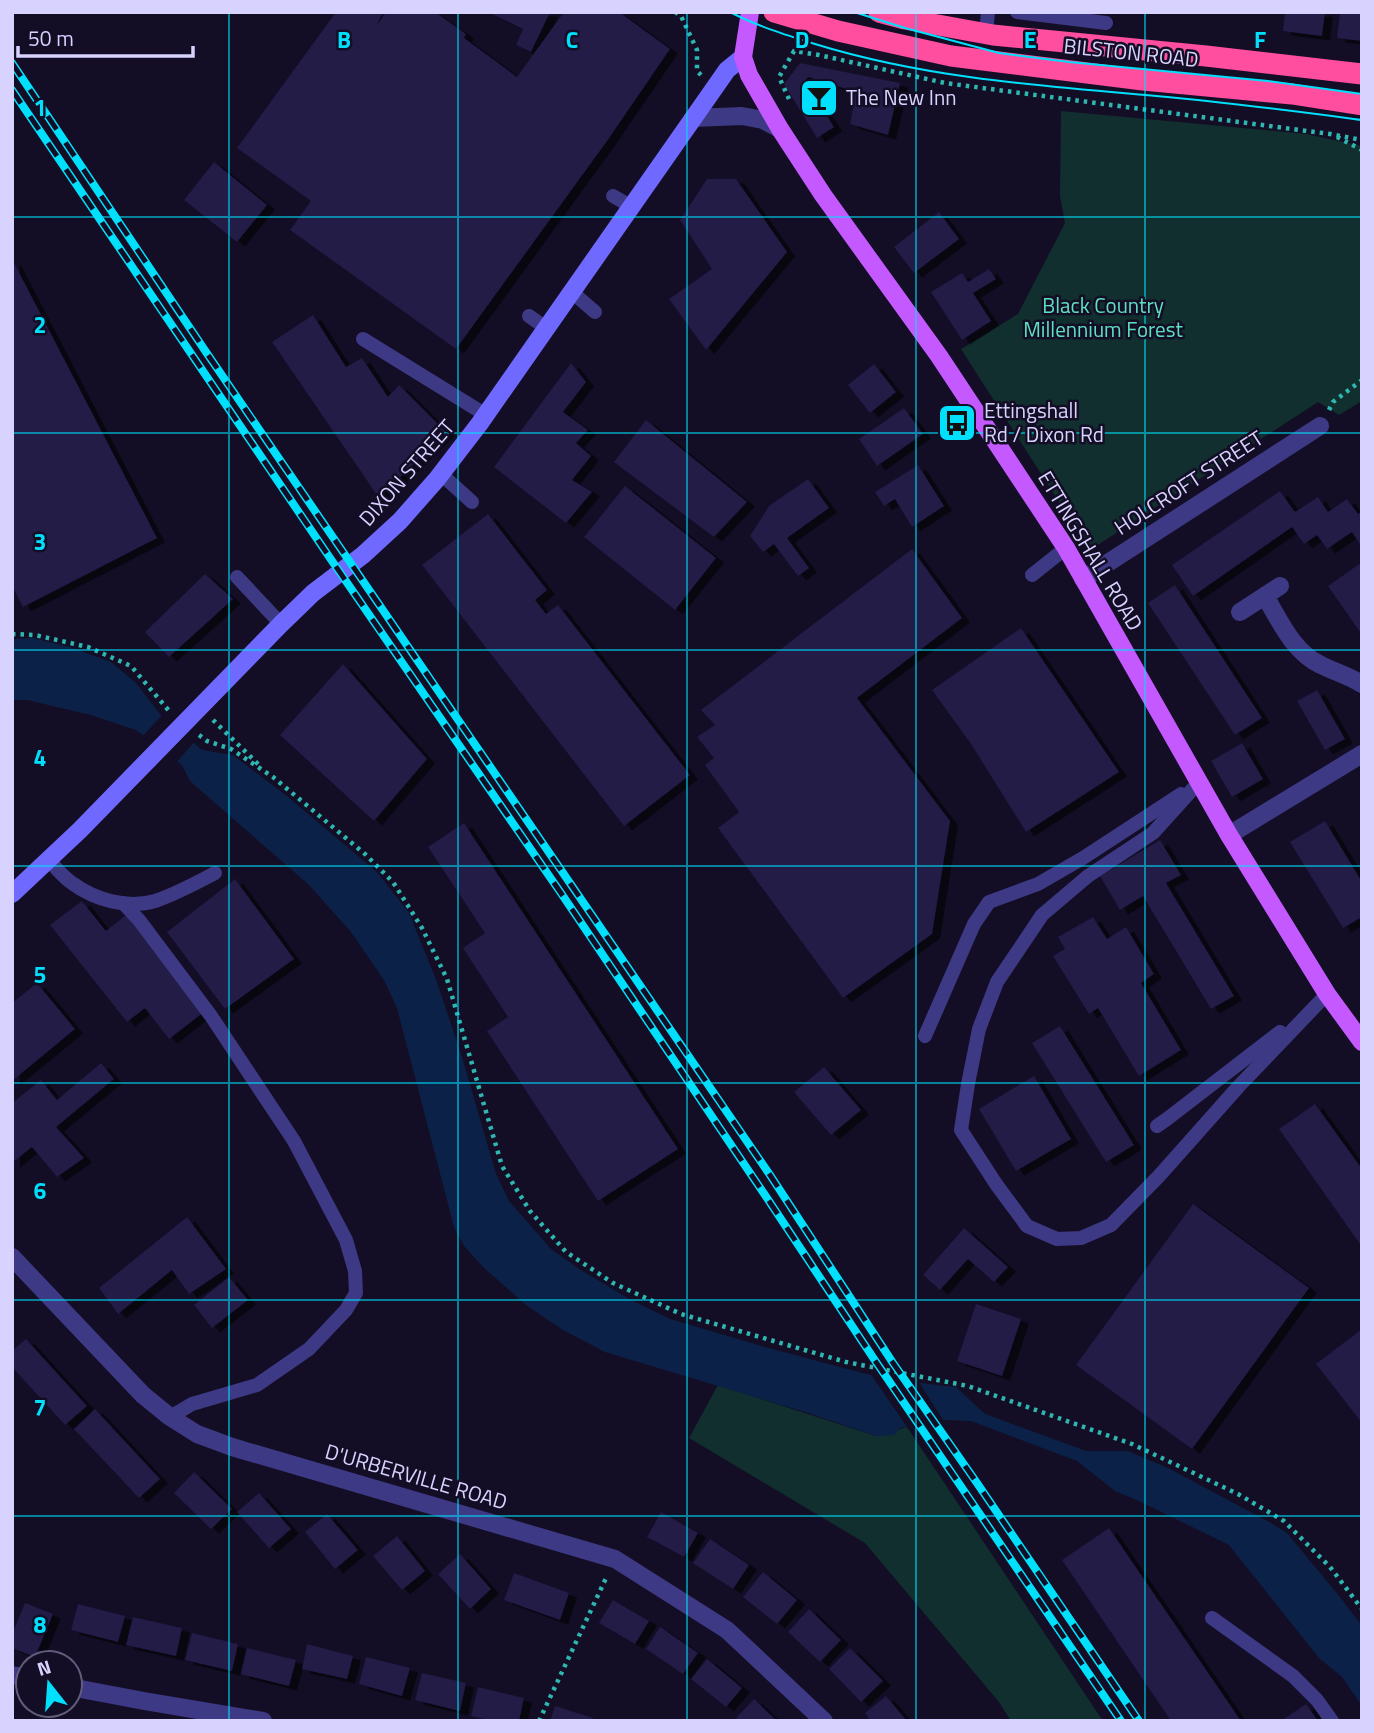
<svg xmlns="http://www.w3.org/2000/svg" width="1374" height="1733" viewBox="0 0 1374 1733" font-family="'Titillium Web',sans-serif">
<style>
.green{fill:#112f2e}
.water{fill:#0c2147}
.pier{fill:#130e25}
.building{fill:#241a46;filter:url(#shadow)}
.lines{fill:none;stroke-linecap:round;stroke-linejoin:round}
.path{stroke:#2eb7b1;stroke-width:4.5;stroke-dasharray:3.5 5;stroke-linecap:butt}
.lane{stroke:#3d3984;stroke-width:14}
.street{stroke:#3d3984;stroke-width:18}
.secondary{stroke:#6f69ff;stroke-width:18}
.primary{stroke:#c459ff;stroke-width:18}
.highway{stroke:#ff4da0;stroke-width:21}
.tram{stroke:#00e0fd;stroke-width:2}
.rail-casing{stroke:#00e0fd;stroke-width:8}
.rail{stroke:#130e25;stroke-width:5;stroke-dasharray:16;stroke-linecap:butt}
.grid{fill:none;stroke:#00e0fd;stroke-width:2;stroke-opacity:0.55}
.labels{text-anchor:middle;stroke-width:5;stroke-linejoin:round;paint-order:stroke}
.street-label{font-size:21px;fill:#d8d2ff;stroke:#130e25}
.poi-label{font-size:21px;fill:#d8d2ff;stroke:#130e25;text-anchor:start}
.park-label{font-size:21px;fill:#5de0c1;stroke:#130e25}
.grid-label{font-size:23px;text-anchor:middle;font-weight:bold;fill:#00e0fd;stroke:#130e25;stroke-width:5;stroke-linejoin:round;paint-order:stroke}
</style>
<defs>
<filter id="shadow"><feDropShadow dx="8" dy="4.5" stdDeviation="0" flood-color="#0009"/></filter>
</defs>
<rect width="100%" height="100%" fill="#130e25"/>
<g class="green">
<path d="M1061,111L1306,134L1362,146V401L1339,415L1318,402L1090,550L961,349L1018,314L1065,223L1060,196Z"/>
<path d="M718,1385L876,1436L907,1427L1103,1721H1011L999,1702L865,1543L689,1438Z"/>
</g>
<path class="water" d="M33,638L70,647L111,662L136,683L160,714L202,750L233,755L288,797L377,872L409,913L437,982L462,1057L496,1174L509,1201L551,1249L579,1269L631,1300L670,1319L765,1347L866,1374L928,1384L956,1387L985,1414L1086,1451H1128L1170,1469L1271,1523L1287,1533L1340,1597L1362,1626V1706L1342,1677L1319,1658L1229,1545L1139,1501L1115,1491L1077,1461L971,1421L945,1420L900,1428L894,1435L876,1436L808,1413L605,1352L563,1330L526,1305L483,1267L464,1246L454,1227L397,1008L384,980L351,932L309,885L190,781L182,765L136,730L91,715L27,700H12V639Z"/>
<g class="pier">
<path d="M164,713L196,740L175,764L140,739Z"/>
<path d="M868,1370L917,1379L945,1423L909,1430Z"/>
</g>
<g class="building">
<path d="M336,12H383L376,26L386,12H435L466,34L464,38L517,77L564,12H619L670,49L607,141L456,349L290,230L311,201L237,148Z"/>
<path d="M488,12H550L531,52L516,45L523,29Z"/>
<path d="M1285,12H1325L1322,36L1283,31Z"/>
<path d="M1340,12H1362V41L1337,38Z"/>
<path d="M800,63L900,83L888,135L850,124L856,92L808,77L805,81L834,127L817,138L784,84Z"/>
<path d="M214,162L267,205L237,242L184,200Z"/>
<path d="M707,179H736L787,252L706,350L669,299L712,269L680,220Z"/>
<path d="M939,212L959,239L914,273L894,247Z"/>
<path d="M12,259L157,538L23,607L12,586Z"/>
<path d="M989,269L996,279L973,293L991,321L962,340L931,292L962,273L968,282Z"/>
<path d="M313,315L346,367L362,358L388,397L399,385L446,432L379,498L272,342Z"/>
<path d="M571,363L586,382L563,412L588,430L576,443L591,456L572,480L592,492L566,523L494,467Z"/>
<path d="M874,364L896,392L870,413L848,385Z"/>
<path d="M904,408L923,434L877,466L859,439Z"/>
<path d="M646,420L747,502L714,537L614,462Z"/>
<path d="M918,465L944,506L912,527L895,499L884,506L875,492Z"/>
<path d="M808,479L829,508L787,538L809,568L798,576L774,544L763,552L750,536L769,506Z"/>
<path d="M625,486L716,558L675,610L584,537Z"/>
<path d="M1280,491L1295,512L1318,497L1328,512L1347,499L1358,514L1362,511V547L1352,532L1327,549L1317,535L1304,544L1292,527L1193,596L1172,565Z"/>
<path d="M488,514L547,590L535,600L546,614L558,605L690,775L624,826L422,565Z"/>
<path d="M912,549L962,618L857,698L950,821L932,934L843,998L718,828L739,812L705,765L714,758L697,737L715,725L701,710Z"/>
<path d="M1362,562V635L1328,586Z"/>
<path d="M205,574L233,599L169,657L145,632Z"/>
<path d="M1175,585L1262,718L1235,735L1148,603Z"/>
<path d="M1021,628L1119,772L1026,832L971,744L932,690Z"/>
<path d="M343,664L427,759L374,821L280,735Z"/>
<path d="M1317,690L1345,739L1325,750L1297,701Z"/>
<path d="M1242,743L1263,779L1232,797L1211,761Z"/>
<path d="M1325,821L1362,882V917L1343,928L1290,842Z"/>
<path d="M464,823L678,1149L598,1201L487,1031L508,1017L463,948L485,933L428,847Z"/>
<path d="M1160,840L1181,875L1166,883L1234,996L1211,1009L1143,896L1120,910L1100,876Z"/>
<path d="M235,879L294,959L225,1009L167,932Z"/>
<path d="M82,901L106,931L127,914L204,1012L169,1039L145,1008L127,1022L50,925Z"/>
<path d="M1093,917L1107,939L1126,927L1154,974L1141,983L1181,1050L1139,1076L1098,1008L1089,1014L1053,956L1065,949L1058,937Z"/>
<path d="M37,983L75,1029L12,1081V1003Z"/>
<path d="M1060,1026L1134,1145L1106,1162L1032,1043Z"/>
<path d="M101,1063L114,1079L56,1127L84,1158L57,1177L32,1147L12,1163V1103L41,1080L57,1100Z"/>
<path d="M824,1067L861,1110L831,1135L794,1092Z"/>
<path d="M1034,1076L1071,1139L1016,1171L979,1109Z"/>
<path d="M1315,1104L1362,1169V1243L1360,1244L1279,1129Z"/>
<path d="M1193,1204L1309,1288L1192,1449L1076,1365Z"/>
<path d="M187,1217L226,1269L189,1294L172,1270L118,1314L99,1288Z"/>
<path d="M964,1228L1008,1267L994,1282L968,1259L940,1290L923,1275Z"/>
<path d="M229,1277L248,1300L212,1328L194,1305Z"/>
<path d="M976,1304L1021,1319L1002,1376L957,1361Z"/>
<path d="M1362,1329V1423L1316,1364Z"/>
<path d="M26,1339L87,1406L65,1425L12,1367V1351Z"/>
<path d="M95,1409L160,1479L139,1498L74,1429Z"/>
<path d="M194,1472L232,1509L211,1529L174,1493Z"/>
<path d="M259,1493L291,1529L269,1548L237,1512Z"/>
<path d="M661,1512L698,1533L684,1557L647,1537Z"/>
<path d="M327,1514L358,1550L335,1569L305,1532Z"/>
<path d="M1109,1528L1241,1721H1171L1062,1560Z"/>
<path d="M397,1536L425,1571L402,1590L373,1556Z"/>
<path d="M710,1539L749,1565L733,1589L693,1563Z"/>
<path d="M460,1554L491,1589L470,1609L438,1574Z"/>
<path d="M763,1572L797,1600L777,1624L743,1597Z"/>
<path d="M514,1573L569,1593L560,1620L504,1600Z"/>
<path d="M613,1600L649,1621L635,1644L599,1623Z"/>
<path d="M25,1603L53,1614L35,1657L12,1648V1634Z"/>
<path d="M78,1604L125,1616L118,1642L71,1630Z"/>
<path d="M809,1609L841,1640L820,1662L788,1632Z"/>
<path d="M133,1617L182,1628L176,1656L126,1645Z"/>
<path d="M660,1627L698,1653L683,1674L646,1649Z"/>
<path d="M192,1633L238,1644L232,1671L185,1660Z"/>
<path d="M307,1644L353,1656L347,1679L302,1669Z"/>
<path d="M247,1648L296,1660L289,1686L241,1674Z"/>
<path d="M850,1648L883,1681L861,1702L829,1669Z"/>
<path d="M366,1657L410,1668L402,1696L359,1684Z"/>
<path d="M707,1659L742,1688L726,1707L691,1679Z"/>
<path d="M422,1673L466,1683L460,1711L415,1700Z"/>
<path d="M478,1687L524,1698L519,1721H492L471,1716Z"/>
<path d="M886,1696L907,1721H871L865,1713Z"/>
<path d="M754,1699L777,1721H739L736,1718Z"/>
<path d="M1306,1704L1318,1721H1281Z"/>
<path d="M555,1706L593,1718L592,1721H550Z"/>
</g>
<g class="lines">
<g class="path">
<path d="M675,12L681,16L697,50V71L701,75"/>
<path d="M789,99L779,77L794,51L819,55L945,83L1330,134L1362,140"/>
<path d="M1337,137L1362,150"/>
<path d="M1329,410L1333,402L1362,380"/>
<path d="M12,634L35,635L88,647L131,666L170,712"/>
<path d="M213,720L259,765"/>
<path d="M199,735L207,741L231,749L273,777L365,854L393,882L422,928L447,979L502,1166L530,1211L566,1252L613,1283L681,1314L846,1362L968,1386L1132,1444L1238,1494L1284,1521L1330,1567L1362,1609"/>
<path d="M539,1721L607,1576"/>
</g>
<g class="lane">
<path d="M1017,12L1106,23"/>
<path d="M986,33L988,12"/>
<path d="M613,196L632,207"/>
<path d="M572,292L595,312"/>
<path d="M529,316L546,328"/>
<path d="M363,339L486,415"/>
<path d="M441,474L472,502"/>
<path d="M1032,575L1066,548"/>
<path d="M237,577L281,624"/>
<path d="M1199,782L1153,833L1088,876L1042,915L997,982L979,1029L968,1084L961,1130L996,1184L1027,1226L1057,1239L1081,1238L1111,1225L1159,1176L1239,1086L1327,994"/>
<path d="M49,860C56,868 63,877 72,883C95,900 128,909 155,901C176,894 196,883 215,873"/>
<path d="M123,903L139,920L211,1016L294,1141L346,1240L355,1271L356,1293L346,1310L309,1349L257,1385L192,1404L170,1417"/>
<path d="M925,1036L974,924L989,902L1038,884L1083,858L1181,794"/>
<path d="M1157,1126L1167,1119L1280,1032"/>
<path d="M1212,1618L1293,1676L1317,1700L1332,1721"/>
</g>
<g class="street">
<path d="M693,118L742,116L763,120L780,129"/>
<path d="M1083,579L1320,426"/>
<path d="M1265,596C1280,621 1293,652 1321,665C1335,672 1349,676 1362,684"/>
<path d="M1240,612L1280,586"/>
<path d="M1229,835L1362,754"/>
<path d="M12,1257L143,1395L170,1417L197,1434L232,1447L615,1559L727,1630L824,1721"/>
<path d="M12,1675L28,1678"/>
<path d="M70,1687L144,1701L263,1721"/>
</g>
<path class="secondary" d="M12,894L80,830L281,624L313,593L363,555L400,521L437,479L480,423L727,70L743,57"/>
<path class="primary" d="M750,12L743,57L749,75L780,129L823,195L939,356L1066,548L1229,835L1327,994L1362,1042"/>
<g class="highway">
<path d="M774,12L838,31L951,56L1143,80L1292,94L1362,105"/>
<path d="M879,12L905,19L993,35L1206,56L1362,74"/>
</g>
<g class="tram">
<path d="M730,12C757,26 786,35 815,44C925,78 1041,86 1156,96C1225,102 1293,111 1362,120"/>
<path d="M854,12L905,28L999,53L1069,62L1268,81L1362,94"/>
</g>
<defs>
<g id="rail">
<path d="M12,63L206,352L770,1175L893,1363L977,1483L1139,1721"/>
<path d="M12,90L330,558L563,896L767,1198L874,1359L1121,1721"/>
</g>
</defs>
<use href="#rail" class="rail-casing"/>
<use href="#rail" class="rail"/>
</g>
<path class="grid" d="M229,12V1721M458,12V1721M687,12V1721M916,12V1721M1145,12V1721M12,217H1362M12,433H1362M12,650H1362M12,866H1362M12,1083H1362M12,1300H1362M12,1516H1362"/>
<defs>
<symbol id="bar-square" viewBox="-11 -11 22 22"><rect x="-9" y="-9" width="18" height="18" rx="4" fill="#00e0fd" stroke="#130e25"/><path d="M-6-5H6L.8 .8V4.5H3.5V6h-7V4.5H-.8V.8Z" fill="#111"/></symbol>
<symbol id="bus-square" viewBox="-11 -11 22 22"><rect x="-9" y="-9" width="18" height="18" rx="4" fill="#00e0fd" stroke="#130e25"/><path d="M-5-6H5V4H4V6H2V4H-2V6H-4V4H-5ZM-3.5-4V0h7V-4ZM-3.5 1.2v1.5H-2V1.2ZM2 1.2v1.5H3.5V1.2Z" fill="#111"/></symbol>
</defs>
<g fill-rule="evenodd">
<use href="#bar-square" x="797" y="76" width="44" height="44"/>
<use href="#bus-square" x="935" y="401" width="44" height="44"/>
</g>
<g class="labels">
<g class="street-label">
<text transform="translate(1131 53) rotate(6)" y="7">BILSTON ROAD</text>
<text transform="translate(407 473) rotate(-49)" y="7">DIXON STREET</text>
<text transform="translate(1189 483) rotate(-33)" y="7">HOLCROFT STREET</text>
<text transform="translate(1090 551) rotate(59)" y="7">ETTINGSHALL ROAD</text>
<text transform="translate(416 1477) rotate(16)" y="7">D'URBERVILLE ROAD</text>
</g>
<g class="poi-label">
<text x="846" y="105">The New Inn</text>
<text x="984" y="418">Ettingshall<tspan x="984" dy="24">Rd / Dixon Rd</tspan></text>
</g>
<g class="park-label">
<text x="1103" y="313">Black Country<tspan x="1103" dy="24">Millennium Forest</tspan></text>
</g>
</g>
<g class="grid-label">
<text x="344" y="48">B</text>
<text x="572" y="48">C</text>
<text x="802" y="48">D</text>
<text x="1030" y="48">E</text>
<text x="1260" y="48">F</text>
<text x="40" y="116">1</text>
<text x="40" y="333">2</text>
<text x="40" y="550">3</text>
<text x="40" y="766">4</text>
<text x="40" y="983">5</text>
<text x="40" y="1199">6</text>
<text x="40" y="1416">7</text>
<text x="40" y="1633">8</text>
</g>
<rect width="1374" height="1733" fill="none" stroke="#d8d2ff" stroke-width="28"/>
<g transform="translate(49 1684) rotate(343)"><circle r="33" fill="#130e25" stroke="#625c7c" stroke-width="2"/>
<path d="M0-5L12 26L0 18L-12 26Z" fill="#00e0fd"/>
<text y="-10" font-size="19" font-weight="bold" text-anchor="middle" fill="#d8d2ff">N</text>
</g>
<path d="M18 46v10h175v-10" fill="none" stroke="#d8d2ff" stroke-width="3.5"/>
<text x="28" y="46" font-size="21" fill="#d8d2ff" stroke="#130e25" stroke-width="5" paint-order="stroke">50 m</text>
</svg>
